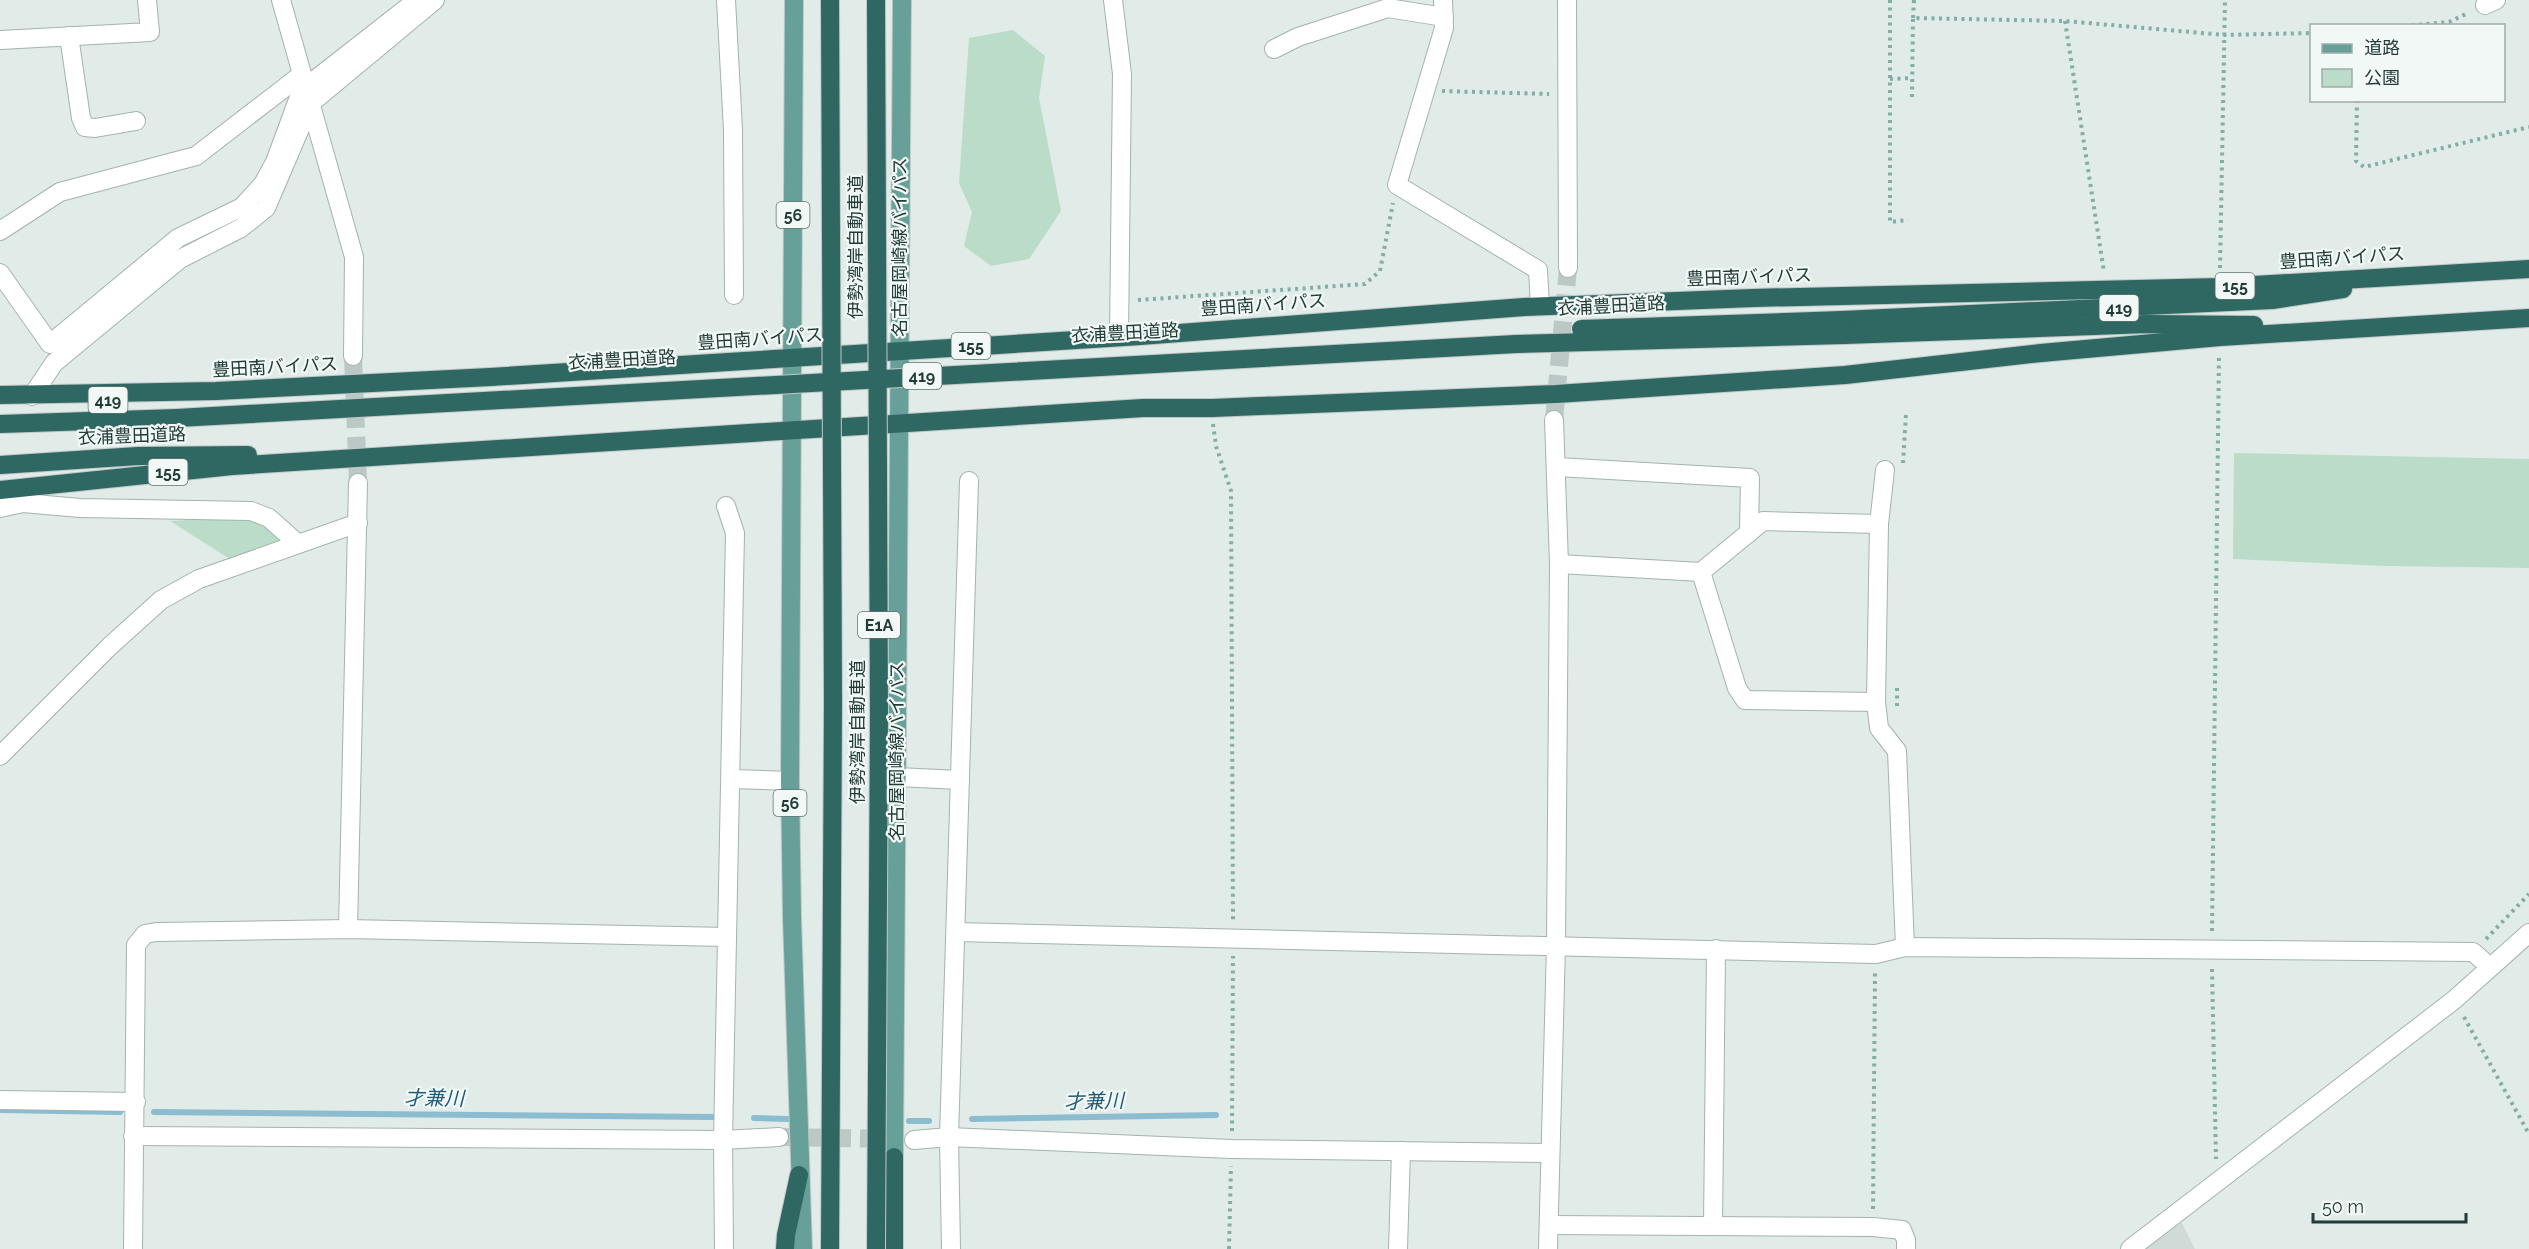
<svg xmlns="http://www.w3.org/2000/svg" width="2529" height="1249" viewBox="0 0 2529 1249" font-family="Raleway,'Noto Sans JP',sans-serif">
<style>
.built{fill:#d0dbd7}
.green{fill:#bbdcc8}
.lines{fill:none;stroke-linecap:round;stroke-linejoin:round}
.stream{stroke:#8bbccf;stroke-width:6}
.minor-tunnel{stroke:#bbc8c5;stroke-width:18;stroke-dasharray:18 9;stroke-linecap:butt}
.minor-casing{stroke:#a4b3b0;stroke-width:20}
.major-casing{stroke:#c1c8c7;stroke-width:20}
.highway-casing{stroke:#c1c8c7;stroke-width:20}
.path{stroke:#83aea6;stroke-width:4;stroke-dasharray:3 4.5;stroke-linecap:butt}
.minor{stroke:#fff;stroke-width:18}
.major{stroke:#67a098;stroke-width:18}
.highway{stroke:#2f6763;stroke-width:18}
.highway-bridge-casing{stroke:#c1c8c7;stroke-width:20;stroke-linecap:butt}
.highway-bridge{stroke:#2f6763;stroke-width:18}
.labels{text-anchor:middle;stroke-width:4.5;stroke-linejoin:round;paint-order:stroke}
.shield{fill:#f2f8f6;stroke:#607471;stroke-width:1.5}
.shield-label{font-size:16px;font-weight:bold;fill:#223c38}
.street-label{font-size:18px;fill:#223c38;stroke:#f2f8f6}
.water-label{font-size:20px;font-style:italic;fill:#1e5c76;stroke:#f2f8f6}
</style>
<rect width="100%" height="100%" fill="#e1ebe8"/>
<path class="built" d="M2182,1223L2195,1249H2146L2181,1223Z"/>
<g class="green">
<path d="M1013,30L1045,56L1039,98L1061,211L1029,259L991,266L964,246L972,212L959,183L969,38Z"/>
<path d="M2234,453L2529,459V568L2386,566L2233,559Z"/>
<path d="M246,517L264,524L279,537L276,545L230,559L170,521Z"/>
</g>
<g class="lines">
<g class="stream">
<path d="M0,1110L120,1112"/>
<path d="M154,1112L714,1117"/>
<path d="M754,1118L788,1119"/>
<path d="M972,1119L1216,1115"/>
<path d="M909,1121H929"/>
</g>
<g class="minor-tunnel">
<path d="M353,356L358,483"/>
<path d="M1554,420L1568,268"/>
<path d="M779,1137L892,1139"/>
</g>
<defs>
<g id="minor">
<path d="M281,0L354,257L353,356"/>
<path d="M726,0L733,130L734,295"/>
<path d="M1113,0L1122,74L1119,337"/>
<path d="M1443,0L1444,28L1397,185L1538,270L1540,306"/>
<path d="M1567,0L1568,268"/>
<path d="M2485,5L2496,0"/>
<path d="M69,36L81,118L85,127L95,128L136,121"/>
<path d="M0,40L150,32L147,0"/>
<path d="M1274,49L1298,37L1388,8L1444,17"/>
<path d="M0,231L60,192L196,156L301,75"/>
<path d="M0,273L50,344L178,238L242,207L263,184L275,162L299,97L316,79L417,0"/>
<path d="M32,396L54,363L180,259L241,228L266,208L311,103L435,0"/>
<path d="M1557,467L1750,478L1749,533"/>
<path d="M1885,470L1879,524L1876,702L1879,728L1897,751L1905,947"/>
<path d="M0,508L23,503L80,508L251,511L269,518L297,543"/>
<path d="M1559,564L1701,572L1763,521L1879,524"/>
<path d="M1701,572L1737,688L1745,700L1876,702"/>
<path d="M0,756L110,646L161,600L199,579L358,523"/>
<path d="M897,777L960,780"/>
<path d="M732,779L790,781"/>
<path d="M348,929L358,483"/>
<path d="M956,932L1876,954L1905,947L2473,952L2490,967"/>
<path d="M0,1100L136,1102"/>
<path d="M133,1136L723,1140L779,1137"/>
<path d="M914,1140L949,1137L1232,1149L1549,1153"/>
<path d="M1549,1225L1873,1227L1902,1230L1906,1240V1249"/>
<path d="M1713,1226L1716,949"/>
<path d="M133,1249L136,945L145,934L156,932L348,929L727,937"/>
<path d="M724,1249L723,1140L735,533L726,506"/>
<path d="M951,1249L949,1137L969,481"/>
<path d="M1398,1249L1401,1151"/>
<path d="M1548,1249L1556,945L1559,564L1554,420"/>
<path d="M2130,1249L2454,1000L2529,933"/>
</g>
<g id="major">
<path d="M794,0L790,781L792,918L803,1249"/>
<path d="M891,1171L894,1157L902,0"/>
</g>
<g id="highway">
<path d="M1842,320L2272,300L2343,289"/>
<path d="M1844,335L2148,324L2254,325"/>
<path d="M0,395L216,391L490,377L1140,336L1524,307L1753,298L2220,287L2529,269"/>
<path d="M0,465L138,456L248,455"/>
<path d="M0,490L232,466L1143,408H1212L1556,394L1845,375L2041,353L2220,337L2529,318"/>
<path d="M785,1249L786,1235L799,1175"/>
<path d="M894,1249V1157"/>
</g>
</defs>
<use href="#minor" class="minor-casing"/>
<use href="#major" class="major-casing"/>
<use href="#highway" class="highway-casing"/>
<g class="path">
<path d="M1890,0V222L1908,220"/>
<path d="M1913,18L1914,0"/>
<path d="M2065,21L2104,272"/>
<path d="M2404,26L2449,22L2468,13"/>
<path d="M1890,79L1912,78"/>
<path d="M1442,91L1549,94"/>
<path d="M1912,97L1913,18L2065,21L2225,35L2312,33"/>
<path d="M2357,100L2356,161L2364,167L2529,127"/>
<path d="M2220,268L2225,0"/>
<path d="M1138,300L1365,284L1380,271L1393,203"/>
<path d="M1213,424L1216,446L1231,491L1233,921"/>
<path d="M1903,463L1906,414"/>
<path d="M1897,706V686"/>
<path d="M2212,931L2219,354"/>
<path d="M2486,939L2529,894"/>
<path d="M2212,969L2216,1159"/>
<path d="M2464,1017L2529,1134"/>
<path d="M1232,1131L1233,956"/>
<path d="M1873,1209L1875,970"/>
<path d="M1229,1249L1231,1166"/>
</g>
<use href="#minor" class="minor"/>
<use href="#major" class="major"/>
<use href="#highway" class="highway"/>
<defs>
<g id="highway-bridge">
<path d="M830,0L833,703L830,1249"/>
<path d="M876,0L879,716L876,1249"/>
<path d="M1581,329L1842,320"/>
<path d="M0,424L177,418L1516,344L1844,335"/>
</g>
</defs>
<use href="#highway-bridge" class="highway-bridge-casing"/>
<use href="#highway-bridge" class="highway-bridge"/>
</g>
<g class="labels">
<g class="shield">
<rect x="776.5" y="202" width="33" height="26" rx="4.5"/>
<rect x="2215.5" y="273" width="39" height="26" rx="4.5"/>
<rect x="2099.5" y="295" width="39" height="26" rx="4.5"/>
<rect x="951.5" y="333" width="39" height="26" rx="4.5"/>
<rect x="902.5" y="363" width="39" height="26" rx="4.5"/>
<rect x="88.5" y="387" width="39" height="26" rx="4.5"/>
<rect x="148.5" y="459" width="39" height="26" rx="4.5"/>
<rect x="858" y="612" width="42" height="26" rx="4.5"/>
<rect x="773.5" y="790" width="33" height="26" rx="4.5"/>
</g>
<g class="shield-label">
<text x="793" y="221">56</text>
<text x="2235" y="292">155</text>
<text x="2119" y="314">419</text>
<text x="971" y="352">155</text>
<text x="922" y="382">419</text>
<text x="108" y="406">419</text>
<text x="168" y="478">155</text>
<text x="879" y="631">E1A</text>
<text x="790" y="809">56</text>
</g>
<g class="street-label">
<text transform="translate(856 247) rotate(-90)" y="6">伊勢湾岸自動車道</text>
<text transform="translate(900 247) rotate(-90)" y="6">名古屋岡崎線バイパス</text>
<text transform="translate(2342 258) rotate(-4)" y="6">豊田南バイパス</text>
<text transform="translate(1749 277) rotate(-2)" y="6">豊田南バイパス</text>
<text transform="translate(1263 305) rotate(-4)" y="6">豊田南バイパス</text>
<text transform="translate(1611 306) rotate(-3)" y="6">衣浦豊田道路</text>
<text transform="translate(1125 333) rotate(-3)" y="6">衣浦豊田道路</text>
<text transform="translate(760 339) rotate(-4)" y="6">豊田南バイパス</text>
<text transform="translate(622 360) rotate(-3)" y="6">衣浦豊田道路</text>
<text transform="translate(275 367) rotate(-3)" y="6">豊田南バイパス</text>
<text transform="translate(132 436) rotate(-2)" y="6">衣浦豊田道路</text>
<text transform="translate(858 732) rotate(-90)" y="6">伊勢湾岸自動車道</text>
<text transform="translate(897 751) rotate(-90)" y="6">名古屋岡崎線バイパス</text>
</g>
<g class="water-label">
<text transform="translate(434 1098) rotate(1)" y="7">才兼川</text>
<text transform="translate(1094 1101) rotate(-1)" y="7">才兼川</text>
</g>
</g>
<rect x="2310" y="24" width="195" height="78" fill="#f2f8f6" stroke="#9fadaa" stroke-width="1.5"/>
<rect x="2322" y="44" width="30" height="9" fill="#67a098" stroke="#9fadaa" stroke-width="1.5"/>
<text x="2364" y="54" font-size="18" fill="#223c38">道路</text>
<rect x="2322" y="69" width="30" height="18" fill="#bbdcc8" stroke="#9fadaa" stroke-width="1.5"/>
<text x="2364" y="84" font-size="18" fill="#223c38">公園</text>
<path d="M2313 1213v9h153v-9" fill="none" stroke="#223c38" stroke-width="3"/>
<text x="2322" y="1213" font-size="18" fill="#223c38" stroke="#f2f8f6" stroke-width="4.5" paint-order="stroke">50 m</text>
</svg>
